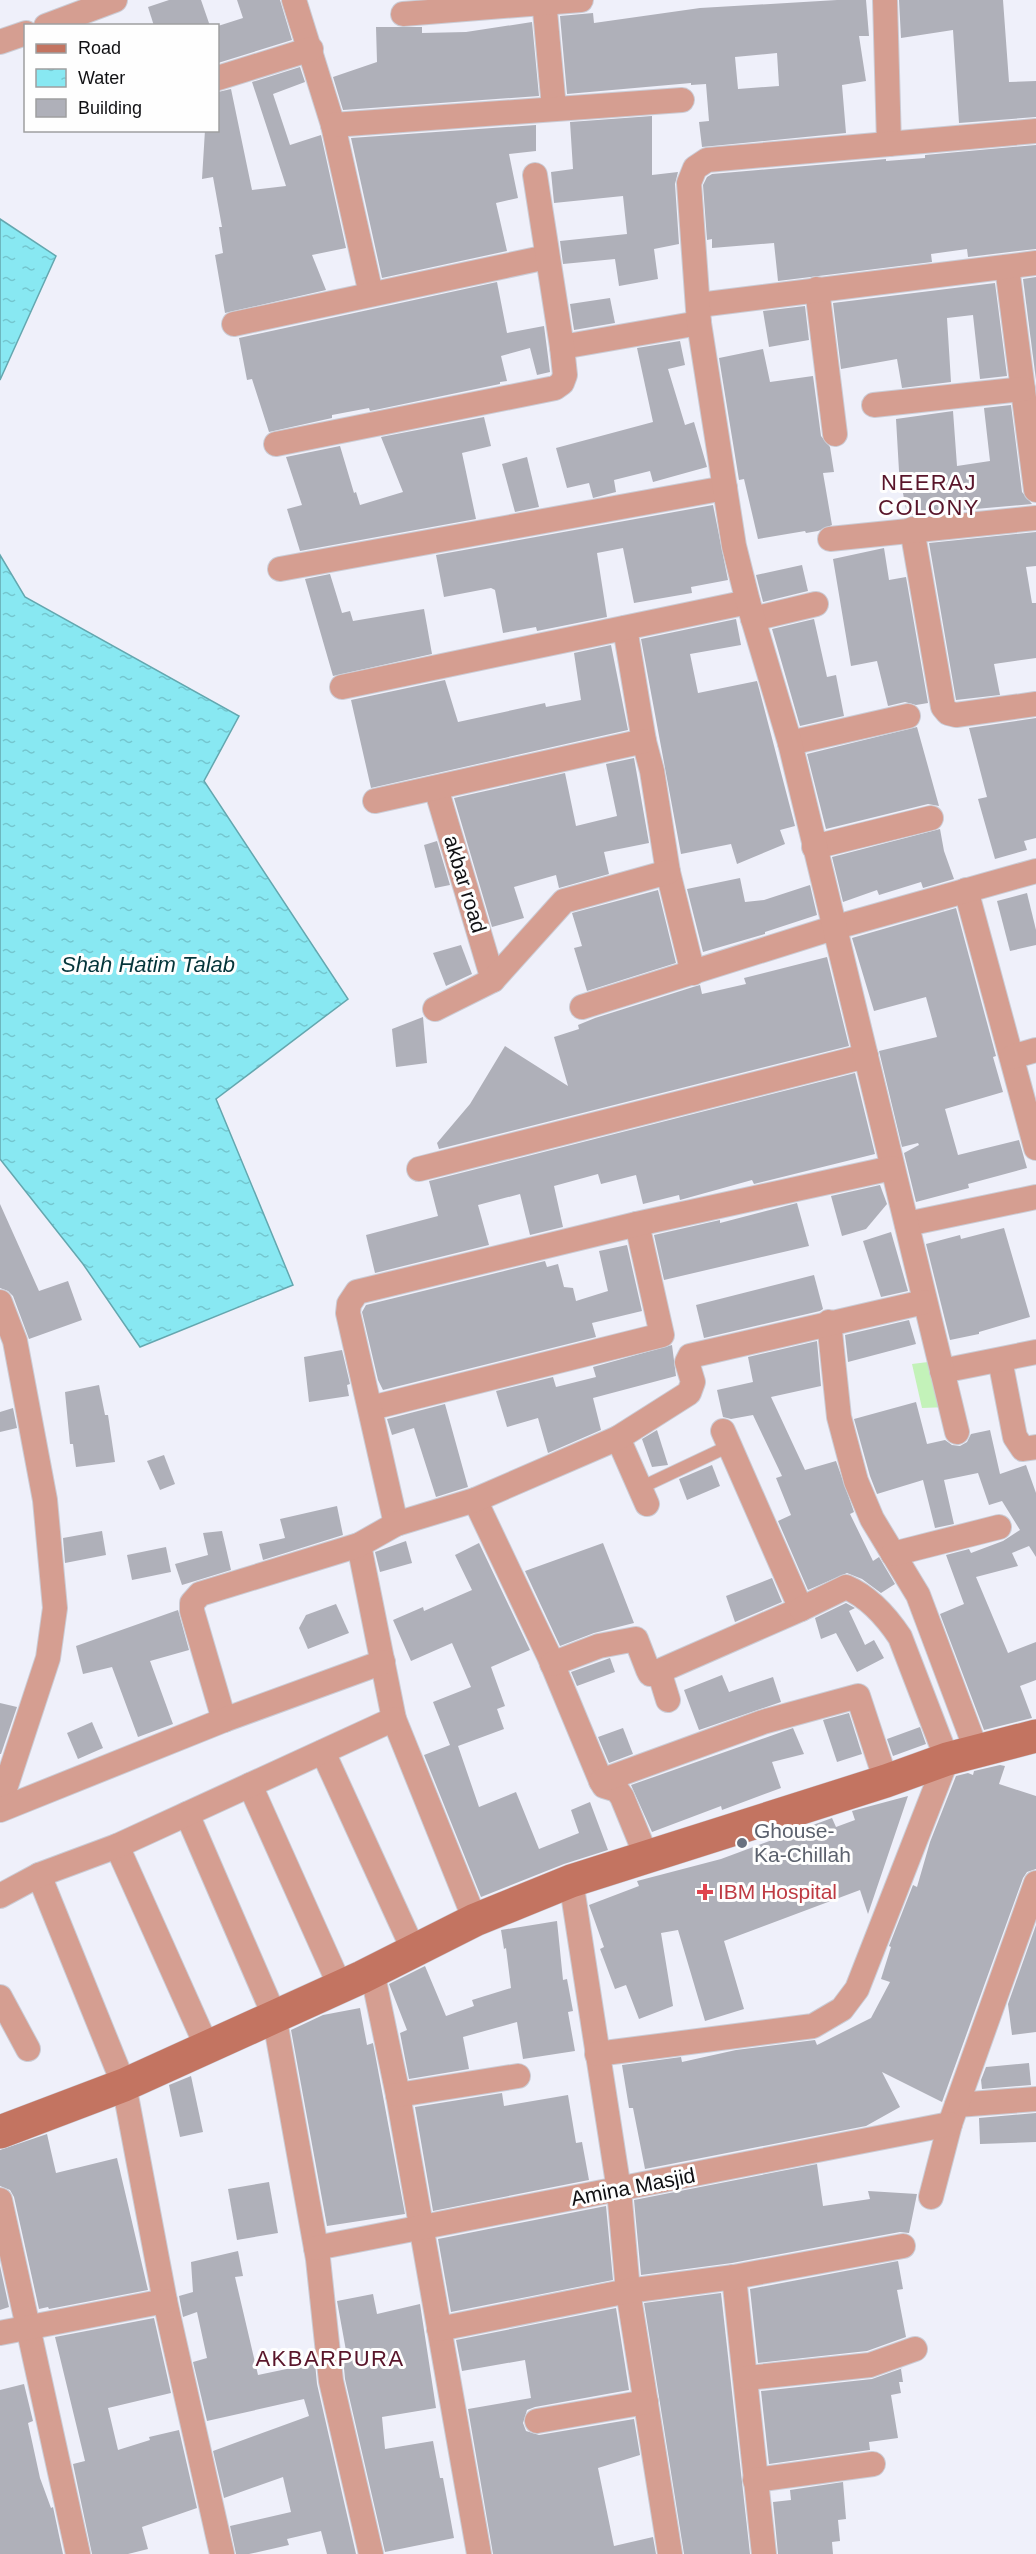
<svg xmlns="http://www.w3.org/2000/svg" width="1036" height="2554" viewBox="0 0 1036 2554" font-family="Arial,sans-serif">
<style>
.green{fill:#c3f2b9}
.water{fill:url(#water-ripples);stroke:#64a7af;stroke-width:1.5}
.building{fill:#afb0b9;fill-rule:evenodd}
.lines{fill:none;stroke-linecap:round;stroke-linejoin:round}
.lane-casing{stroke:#cbccd5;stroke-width:14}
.street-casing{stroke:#cbccd5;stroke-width:26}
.secondary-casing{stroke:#cbccd5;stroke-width:34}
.lane{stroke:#d59e91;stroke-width:12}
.street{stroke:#d59e91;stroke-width:24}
.secondary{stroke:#c37461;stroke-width:33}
.worship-dot{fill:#6b7280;stroke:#fefefe;stroke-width:2}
.health-dot{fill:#e0444e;stroke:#fefefe;stroke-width:2}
.labels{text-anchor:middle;stroke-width:6;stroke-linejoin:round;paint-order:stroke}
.street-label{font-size:21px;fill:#101013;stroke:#fefefe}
.worship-label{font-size:21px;fill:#5b616d;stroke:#fefefe;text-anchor:start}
.health-label{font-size:21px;fill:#be3a42;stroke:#fefefe;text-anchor:start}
.neighbourhood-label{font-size:22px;letter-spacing:1.5px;fill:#59152a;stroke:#fefefe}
.water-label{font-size:22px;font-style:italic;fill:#04353a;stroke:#fefefe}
</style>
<defs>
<pattern id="water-ripples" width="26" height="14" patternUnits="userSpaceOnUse" patternTransform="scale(1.5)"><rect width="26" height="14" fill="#88e8f2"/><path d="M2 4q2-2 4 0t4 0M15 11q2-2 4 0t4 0" fill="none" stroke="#74c6cf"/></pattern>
</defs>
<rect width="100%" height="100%" fill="#eff0fa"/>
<path class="green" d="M936,1361L948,1407L922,1408L912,1364Z"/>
<g class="water">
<path d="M0,219L56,256L0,380Z"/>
<path d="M0,555L25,597L239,716L204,781L348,999L216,1099L293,1285L140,1347L83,1264L0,1159Z"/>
</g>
<g class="building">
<path d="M169,0H201L210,26H154L148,7Z"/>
<path d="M237,0H280L292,40L218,63V26L243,18Z"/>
<path d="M837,0H866L869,36H859L866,81L842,85L846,133L702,147L699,122L709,121L706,84L691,85V83L567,94L560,16L593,13L594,23L700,8ZM777,53L779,86L738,89L735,57Z"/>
<path d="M899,0H1003L1009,82L1036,81V117L959,123L953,30L901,38Z"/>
<path d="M532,22L539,96L343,110L333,77L377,62L376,27H422V33L466,32Z"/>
<path d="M300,67L305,82L273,94L290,145L321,135L346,248L312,255L326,290L225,313L215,255L223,253L219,227H222L213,177L202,179L205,130H218V92L231,89L252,190L286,186L252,82Z"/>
<path d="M652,116V175L678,172L675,184L679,244L654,249L658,279L619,286L615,259L563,264L560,241L627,234L623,196L554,203L551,172L573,169L570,122Z"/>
<path d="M536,125V151L509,154L518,198L496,203L507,251L382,278L351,138Z"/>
<path d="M1036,145V249L968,257L967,249L931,254L932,262L778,281L774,243L712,248V239L707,240L703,185L707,177L712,174L886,159V161L925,158V155Z"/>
<path d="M1036,277V380L1023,279Z"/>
<path d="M497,282L507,333L544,326L550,372L537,375L530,348L501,356L507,381L500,382V384L370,411L369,408L332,415V418L269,432L252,379L247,380L239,338Z"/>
<path d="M995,283L1007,376L980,379L973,315L947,318L951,382L902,388L897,359L841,369L833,303Z"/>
<path d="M610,298L615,323L574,330L570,304Z"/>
<path d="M805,306L809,340L769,347L763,311Z"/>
<path d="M680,341L685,365L668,369L685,425L694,422L707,467L653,482L650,471L614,480L616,492L593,498L589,483L567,488L556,448L653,422L637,348Z"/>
<path d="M763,349L770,382L813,376L821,436L830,447L834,472L823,473L832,525L818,531L806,533L805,531L758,539L744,479L739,480L719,358Z"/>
<path d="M1011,405L1022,492L1032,504L907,515L899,471L896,419L953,411L957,466L990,461L984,408Z"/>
<path d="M484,417L491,446L462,453L476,519L300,551L287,509L302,505L286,457L340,446L354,493L356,492L360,505L403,492L381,437Z"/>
<path d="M527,457L539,507L515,512L502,464Z"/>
<path d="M713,505L728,580L691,587L692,593L634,603L623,548L597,553L607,617L537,631L536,627L503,633L495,590L491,588L444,597L436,555Z"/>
<path d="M1036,532V566L1026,567L1032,603H1036V658L994,664L1000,695L956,700L929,543Z"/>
<path d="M884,548L889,580L906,577L928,703L916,705L905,702L888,706L877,661L851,666L833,559Z"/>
<path d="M802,565L808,591L763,602L756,575Z"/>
<path d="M330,574L342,613L350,611L353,621L424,609L432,654L333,676L305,579Z"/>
<path d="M736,619L741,645L690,654L698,693L757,681L795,826L780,830L785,844L737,864L731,844L681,854L641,639Z"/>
<path d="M814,619L827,677L836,675L844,716L800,726L772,629Z"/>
<path d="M611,645L628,730L371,788L351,700L445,680L458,722L545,703L546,707L581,700L574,653Z"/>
<path d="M1036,718V838L1024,841L1027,850L995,859L978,799L987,797L969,728Z"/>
<path d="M917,727L939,806L928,804L826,829L807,754Z"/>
<path d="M634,758L649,843L604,852L609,874L559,888L556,875L514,887L524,918L492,927L454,798L565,773L576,826L617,816L606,764Z"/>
<path d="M940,829L944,851L954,879L923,888L921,882L879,895L877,890L843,902L832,857Z"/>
<path d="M437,841L450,885L435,888L424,845Z"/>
<path d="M740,878L745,902L764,900L810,885L817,915L765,932V934L703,952L687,889Z"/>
<path d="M658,890L676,963L587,991L574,948L582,946L572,913Z"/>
<path d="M1027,893L1036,930V945L1010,951L997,901Z"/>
<path d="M956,908L996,1056L993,1057L1003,1092L945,1109L958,1155L1019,1140L1027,1168L968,1184L969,1188L916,1202L904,1153L919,1145L918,1143L902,1147L879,1051L937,1037L926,997L874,1011L852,938Z"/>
<path d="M461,945L472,974L446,986L433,953Z"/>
<path d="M827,957L849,1046L439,1149L437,1143L470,1104L505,1046L568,1086L554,1037L579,1029L578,1025L595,1018L693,987L700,985L702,994L746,984L744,978Z"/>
<path d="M423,1017L427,1063L396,1067L392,1029Z"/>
<path d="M855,1073L875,1154L754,1184L752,1180L680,1200L679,1195L643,1204L636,1175L601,1184L598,1174L554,1186L563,1227L530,1235L520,1194L478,1205L489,1245L375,1273L366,1235L438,1216L429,1181Z"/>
<path d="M880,1185L887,1204L866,1229L842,1236L831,1196Z"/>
<path d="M797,1203L809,1246L664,1280L654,1235L720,1220V1223Z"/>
<path d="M0,1204L39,1291L68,1281L82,1320L29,1339L13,1296L8,1291L0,1288Z"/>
<path d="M1004,1228L1030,1317L979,1332V1334L950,1340L926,1244L960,1235L961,1239Z"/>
<path d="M891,1232L908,1291L881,1297L863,1241Z"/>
<path d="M627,1245L642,1311L592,1323L596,1337L383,1390L378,1380L362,1312L366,1305L545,1261L547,1267L558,1264L564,1287L573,1288L576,1301L608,1291L599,1251Z"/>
<path d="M814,1275L823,1309L820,1311L704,1338L696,1305Z"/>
<path d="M909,1320L916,1344L848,1362L845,1335Z"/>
<path d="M817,1341L821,1386L771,1397L805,1470L836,1461L854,1512L850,1514L873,1561L879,1557L895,1584L881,1593L862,1579L847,1573L808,1590L778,1521L791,1515L776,1478L782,1476L753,1415L731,1419L723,1417L717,1390L753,1382L748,1357Z"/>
<path d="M672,1345L676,1376L593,1398L601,1430L548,1453L538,1418L507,1427L496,1391L553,1377L556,1387L596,1377L593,1367Z"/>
<path d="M342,1350L350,1384L347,1385L349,1396L309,1402L304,1357Z"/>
<path d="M99,1385L105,1415H108L115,1462L76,1467L73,1444H70L65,1392Z"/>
<path d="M916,1402L927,1444L945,1440L952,1445L960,1446L967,1442L971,1434L990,1430L1000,1474L1026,1465L1036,1493V1557L1029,1546L1012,1553L1018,1566L976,1577L1008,1653L1036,1642V1680L1020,1686L1032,1718L984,1730L940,1614L964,1604L946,1555L969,1549L971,1553L1003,1541L1020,1530L1002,1501L989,1505L978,1473L944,1480L954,1524L935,1528L923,1480L877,1494L870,1476L854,1419Z"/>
<path d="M445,1404L468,1487L436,1497L414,1428L392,1435L387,1419Z"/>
<path d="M13,1408L17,1428L0,1432V1412Z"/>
<path d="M657,1430L668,1465L652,1467L642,1439Z"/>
<path d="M164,1455L175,1484L160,1490L147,1461Z"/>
<path d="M712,1465L720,1486L687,1500L679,1479Z"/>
<path d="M337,1506L343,1535L263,1560L259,1544L285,1538L280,1519Z"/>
<path d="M102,1531L106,1555L65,1563L63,1538Z"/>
<path d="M222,1531L231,1570L182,1585L175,1564L208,1555L203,1533Z"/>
<path d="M406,1541L412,1563L380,1572L375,1552Z"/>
<path d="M479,1543L530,1650L491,1667L505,1706L497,1709L504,1729L458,1746L479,1807L516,1792L539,1849L579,1833L571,1810L590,1802L608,1850L564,1864L481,1897L424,1755L450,1745L433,1702L471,1687L452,1643L411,1661L393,1620L423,1607L424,1611L472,1590L455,1555Z"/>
<path d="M603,1543L634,1623L594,1633L560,1646L525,1571Z"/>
<path d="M166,1547L171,1572L132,1580L127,1555Z"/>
<path d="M772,1578L782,1602L735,1622L726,1596Z"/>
<path d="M846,1603L855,1608L849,1611L865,1645L874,1640L884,1658L857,1672L836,1633L821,1639L815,1618Z"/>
<path d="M336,1604L349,1633L308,1649L299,1628L306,1615Z"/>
<path d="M178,1610L189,1650L150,1661L173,1724L138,1737L112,1667L83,1674L76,1646Z"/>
<path d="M610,1658L615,1672L577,1686L571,1672Z"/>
<path d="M722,1675L729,1692L773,1677L781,1702L699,1730L684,1690Z"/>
<path d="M0,1703L17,1707L1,1754H0Z"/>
<path d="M849,1713L862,1754L837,1762L823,1720Z"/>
<path d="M92,1722L103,1748L78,1759L67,1733Z"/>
<path d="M920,1727L926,1744L893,1756L887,1739Z"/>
<path d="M623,1728L633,1754L609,1763L598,1737Z"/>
<path d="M793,1728L804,1754L772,1762L781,1788L722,1810L721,1806L652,1832L631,1785Z"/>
<path d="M1000,1765L1005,1766L999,1784L1036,1796V1869L1027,1872L1023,1878L942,2102L882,2072L900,2107L866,2126L645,2169L633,2108H629L622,2065L681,2057L682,2062L736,2050L815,2040L817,2045L871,2018L890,1982L881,1979L891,1947L889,1946L913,1885L917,1887L930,1842L956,1776L968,1773L973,1775L974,1771Z"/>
<path d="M908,1796L868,1914L860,1890L724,1941L744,2009L705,2021L678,1930L661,1933L673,2006L639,2019L626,1985L615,1989L600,1949L604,1947L589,1905L639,1886L637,1881L721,1859L832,1818L836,1827L855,1820L852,1811Z"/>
<path d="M557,1921L563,1980L567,1979L573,2011L568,2012L575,2051L523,2059L517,2022L463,2037L469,2069L409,2079L400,2033L407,2030L389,1984L425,1966L446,2016L474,2006L472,2000L511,1988L506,1948L504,1949L501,1930Z"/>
<path d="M1036,1925V2032L1012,2035L1008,2004Z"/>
<path d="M360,2008L367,2045L373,2043L405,2214L327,2226L291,2030L323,2015Z"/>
<path d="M1029,2063L1031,2085L982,2089L981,2080L986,2067Z"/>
<path d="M191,2076L203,2132L180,2137L169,2085Z"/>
<path d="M502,2093L504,2106L568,2095L576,2143L582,2142L589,2180L433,2211L415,2107Z"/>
<path d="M1036,2113V2142L980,2144L979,2118Z"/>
<path d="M47,2134L56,2173L117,2158L148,2290L49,2309L48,2307L39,2309L14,2197L10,2190L0,2186V2150Z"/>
<path d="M817,2164L823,2206L870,2199L868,2191L917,2194L909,2233L900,2232L732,2263L641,2275L634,2200Z"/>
<path d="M269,2182L278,2233L237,2240L228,2189Z"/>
<path d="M606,2206L613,2280L451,2312L438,2239Z"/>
<path d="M238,2251L243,2276L235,2277L258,2375L315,2363L317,2384L356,2554H327L321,2531L287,2539L289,2545L249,2554H236L230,2526L291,2512L283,2477L224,2498L213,2451L309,2416L304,2399L207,2421L193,2362L207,2358L197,2312L183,2317L179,2296L193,2292L191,2262Z"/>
<path d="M898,2261L903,2289L897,2290L906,2337L867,2351L758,2363L750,2289Z"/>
<path d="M0,2266L9,2307L0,2310Z"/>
<path d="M721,2293L750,2554H684L644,2303Z"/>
<path d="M373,2294L377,2314L420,2304L436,2408L382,2417L385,2449L433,2441L440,2478H443L454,2538L385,2552L345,2379L343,2357L347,2356L337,2301Z"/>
<path d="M616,2308L629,2390L535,2407L527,2410L523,2423L526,2431L539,2435L634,2419L640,2455L598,2468L614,2546L653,2537L656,2554H493L468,2409L531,2398L525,2360L462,2371L456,2340Z"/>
<path d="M154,2318L171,2393L108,2408L118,2450L150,2440L149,2437L179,2430L197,2508L142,2527L148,2549L128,2554H92L73,2464L85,2461L55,2337Z"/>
<path d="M903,2368L901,2369L903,2382H899L901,2393L891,2395L898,2438L869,2442L870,2450L769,2464L761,2391L872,2379Z"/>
<path d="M24,2384L33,2421L28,2423L40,2478L51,2508L53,2507L63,2554H0V2390Z"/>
<path d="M843,2482L846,2519L838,2520L840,2541L832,2542L833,2554H778L773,2502L791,2500L790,2490Z"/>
</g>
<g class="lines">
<defs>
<path id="lane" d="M640,1488L729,1446"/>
<g id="street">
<path d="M294,0L333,125L371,294"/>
<path d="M544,0L554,108"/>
<path d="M885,0L889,144"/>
<path d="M403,14L581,0"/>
<path d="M46,26L115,0"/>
<path d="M0,42L26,33"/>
<path d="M218,78L311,49"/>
<path d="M333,125L682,100"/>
<path d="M1007,267L1036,490"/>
<path d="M817,289L835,434"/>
<path d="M699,305L1036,263"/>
<path d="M234,324L547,257"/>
<path d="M562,347L699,323"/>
<path d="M874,405L1023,389"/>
<path d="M276,444L555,388L562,383L565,375L562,347L535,175"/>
<path d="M912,529L943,707L948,713L956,715L1036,704"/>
<path d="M830,539L1036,518"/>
<path d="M280,569L725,488"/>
<path d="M753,619L816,604"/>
<path d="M625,628L644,741L652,771L668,872L693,973"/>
<path d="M342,687L748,602"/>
<path d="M790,743L908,716"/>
<path d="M436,788L493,980"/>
<path d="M375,801L644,741"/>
<path d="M814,847L931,818"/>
<path d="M966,890L1036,1148"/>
<path d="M582,1007L833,928L1036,871"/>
<path d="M435,1009L493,980L564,901L668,872"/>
<path d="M1012,1057L1036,1050"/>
<path d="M419,1169L866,1056"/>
<path d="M907,1224L1036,1197"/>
<path d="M0,1302L15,1341L45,1500L55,1608L48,1658L0,1804"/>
<path d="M829,1322L839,1417L856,1481L872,1519L918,1595L977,1752"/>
<path d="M1000,1360L1015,1437L1023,1449L1036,1447"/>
<path d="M942,1371L1036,1352"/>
<path d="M371,1408L662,1335L637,1224"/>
<path d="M957,1432L790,743L748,602L734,546L699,323L689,183L695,168L707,160L1036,131"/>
<path d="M618,1438L647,1504"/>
<path d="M475,1500L549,1656L601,1781L604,1786L617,1790L622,1797L647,1858"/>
<path d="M396,1524L348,1313L349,1304L357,1292L637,1224L892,1168"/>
<path d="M359,1545L394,1719L475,1920"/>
<path d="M893,1554L999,1527"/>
<path d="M552,1664L599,1646L636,1639L648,1670L650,1674L655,1673L801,1609L723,1431"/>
<path d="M659,1671L668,1700"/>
<path d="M224,1720L192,1611V1603L200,1594L359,1545L396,1524L475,1500L618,1438L689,1393L693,1382L687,1362L690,1356L924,1302"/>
<path d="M323,1752L413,1949"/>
<path d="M601,1781L763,1722L858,1696L886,1781"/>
<path d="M250,1785L340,1986"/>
<path d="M0,1810L224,1720L383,1662"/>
<path d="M187,1814L274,2015L318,2259L331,2381L371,2554"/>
<path d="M117,1846L207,2047"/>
<path d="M39,1875L124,2085L165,2301L222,2554"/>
<path d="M571,1881L619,2190L628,2291L670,2554"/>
<path d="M0,1896L39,1875L117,1846L394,1719"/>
<path d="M372,1971L398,2095L479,2554"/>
<path d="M0,1997L28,2049"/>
<path d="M597,2054L813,2026L842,2009L857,1989L947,1759L900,1637C886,1616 869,1597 846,1587L801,1609"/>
<path d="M398,2095L518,2076"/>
<path d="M957,2105L1036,2099"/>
<path d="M931,2197L950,2124L1036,1883"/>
<path d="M0,2200L78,2554"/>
<path d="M316,2248L950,2124"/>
<path d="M734,2277L764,2554"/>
<path d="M439,2329L628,2291L734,2277L903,2246"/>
<path d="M0,2333L165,2301"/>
<path d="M747,2378L870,2365L915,2349"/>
<path d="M537,2421L646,2402"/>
<path d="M755,2480L873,2464"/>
</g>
<path id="secondary" d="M0,2132L124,2085L362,1977L475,1920L571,1881L886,1781L947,1759L1036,1736"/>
</defs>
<use href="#lane" class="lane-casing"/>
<use href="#street" class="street-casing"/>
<use href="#secondary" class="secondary-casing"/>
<use href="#lane" class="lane"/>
<use href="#street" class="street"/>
<use href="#secondary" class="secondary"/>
</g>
<circle class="worship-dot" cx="742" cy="1843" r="6"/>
<path class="health-dot" d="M702 1883h6v6h6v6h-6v6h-6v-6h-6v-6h6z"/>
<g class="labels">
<g class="street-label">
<text transform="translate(465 884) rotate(73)" y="7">akbar road</text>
<text transform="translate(633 2187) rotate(-11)" y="7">Amina Masjid</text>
</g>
<g class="worship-label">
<text x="754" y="1838">Ghouse-<tspan x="754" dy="24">Ka-Chillah</tspan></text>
</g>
<g class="health-label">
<text x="718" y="1899">IBM Hospital</text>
</g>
<g class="neighbourhood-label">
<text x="929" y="490">NEERAJ<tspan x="929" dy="25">COLONY</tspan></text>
<text x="330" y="2366">AKBARPURA</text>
</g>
<g class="water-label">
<text x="148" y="972">Shah Hatim Talab</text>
</g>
</g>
<rect x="24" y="24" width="195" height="108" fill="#fefefe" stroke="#9f9fa0" stroke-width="1.5"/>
<rect x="36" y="44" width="30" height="9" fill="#c37461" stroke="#9f9fa0" stroke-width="1.5"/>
<text x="78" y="54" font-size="18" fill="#101013">Road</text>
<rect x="36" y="69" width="30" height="18" fill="url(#water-ripples)" stroke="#9f9fa0" stroke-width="1.5"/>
<text x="78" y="84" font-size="18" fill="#101013">Water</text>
<rect x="36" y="99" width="30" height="18" fill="#afb0b9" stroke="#9f9fa0" stroke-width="1.5"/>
<text x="78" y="114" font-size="18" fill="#101013">Building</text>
</svg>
